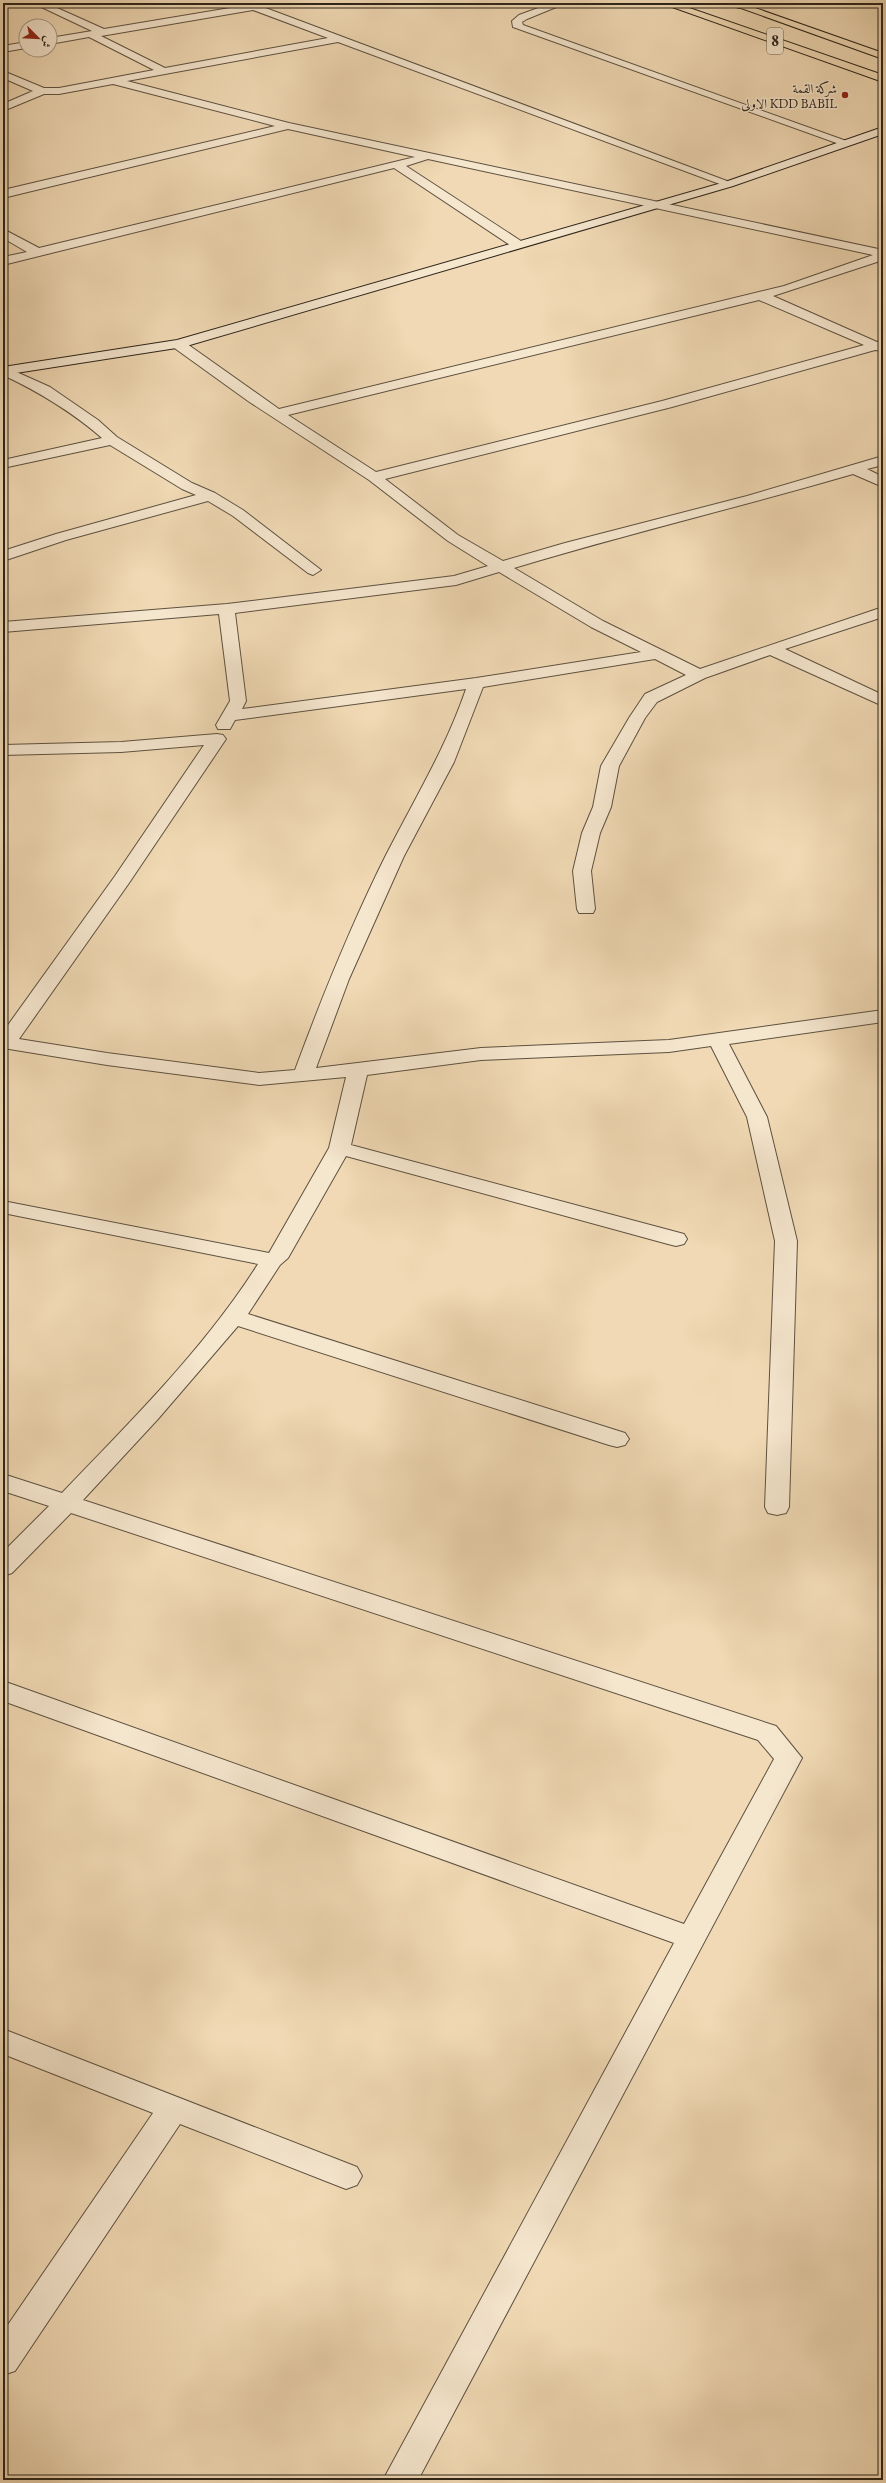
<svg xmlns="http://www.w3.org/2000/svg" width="886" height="2483" viewBox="0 0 886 2483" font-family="'EB Garamond',Amiri,serif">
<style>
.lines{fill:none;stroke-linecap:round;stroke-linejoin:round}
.street-casing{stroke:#5e5140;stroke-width:2}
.secondary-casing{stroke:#2d241a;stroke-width:2}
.highway-casing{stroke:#2d241a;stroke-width:2}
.street{fill:#f5e6ce;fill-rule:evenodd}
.secondary{fill:#f5e6ce;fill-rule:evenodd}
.highway{fill:#f0d9b4;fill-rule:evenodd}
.poi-dot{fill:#8f2418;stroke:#f5e6ce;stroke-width:1.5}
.labels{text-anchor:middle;stroke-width:3;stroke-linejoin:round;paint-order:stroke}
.far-poi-label{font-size:13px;fill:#2d241a;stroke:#f5e6ce;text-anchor:end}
.shield{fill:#f5e6ce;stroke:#695e50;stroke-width:1}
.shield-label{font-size:15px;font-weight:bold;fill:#2d241a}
</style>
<rect width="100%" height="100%" fill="#f0d9b4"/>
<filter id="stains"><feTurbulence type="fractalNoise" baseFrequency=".005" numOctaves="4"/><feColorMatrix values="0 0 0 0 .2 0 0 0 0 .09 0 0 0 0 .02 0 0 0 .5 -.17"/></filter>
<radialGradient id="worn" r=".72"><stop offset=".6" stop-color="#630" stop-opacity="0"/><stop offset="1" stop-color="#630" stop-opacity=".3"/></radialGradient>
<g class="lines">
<defs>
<g id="street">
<path d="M33,3H46L104,29L242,6L239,3L262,4L263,7L735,184L729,187L725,186L338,42L127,81L289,123L883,250V260L773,296L877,342L883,340V351L875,350L672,407L385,479L458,535L503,561L565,543L747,496L883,456V465L867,469L883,477V487L853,474C740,507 626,534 514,568L603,621L700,669L883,607V617L785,649L883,695V706L770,655L705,678L657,702L645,718L619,766L611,807L600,833L591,871L595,909L593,913H579L577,909L573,871L582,833L593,807L601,766L629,718L645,694L686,675L655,659L483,687L454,762L404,856L349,979L316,1068L481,1048L669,1040L883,1010V1022L729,1044L767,1117L797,1241L789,1507L786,1513L777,1515L768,1513L765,1507L775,1241L747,1117L711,1046L669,1052L481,1060L367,1075L351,1145L684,1234L687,1239L684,1244L676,1246L668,1244L346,1156L288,1258L280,1265L248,1314L625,1433L629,1439L625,1445L617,1447L609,1445L238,1326L158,1419L83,1500L776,1726L802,1758L418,2480H383L674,1943L3,1701V1681L684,1924L774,1759L758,1740L71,1513L12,1573L3,1576V1552L49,1506L3,1491V1474L62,1493C131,1421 205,1348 258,1264L3,1213V1201L269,1253L329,1148L346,1077L259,1085L107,1065L3,1048V1032L115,876L204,745L121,752L3,755V745L121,742L217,734L223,735L226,739L129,883L19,1039L107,1053L259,1073L295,1070C322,997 351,925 386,855C414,800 446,748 466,689L235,720L230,729H218L216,725L230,701L219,614L3,632V622L227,604L454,576L488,566L448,541L369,480L248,401L173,347L171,344L173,341H183L279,409L784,286L873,255L428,159L406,166L521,241L523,244L521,247H513L394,168L3,265V257L27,252L3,238V229L39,248L415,157L288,129L3,198V190L275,126L113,84L59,94H44L3,111V104L33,91L3,78V71L44,88H59L154,70L89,37L50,44V38L92,31ZM253,10L328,38L165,68L101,36ZM759,300L864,345L662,401L376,472L288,415ZM499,572L591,627L641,652L476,678L242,709L246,701L235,613L456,585Z"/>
<path d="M552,3H566L527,19L522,22L523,25L852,143L850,145H842L513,27L512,21L519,15Z"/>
<path d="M741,3H765L760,6L738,8L736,6Z"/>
<path d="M26,42V48L3,52V46Z"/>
<path d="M3,366L50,387L98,420L117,437L192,483L215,493L243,510L321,570L313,575L308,573L233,516L208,501L66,540L3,561V551L56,534L196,495L182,489L110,445L3,468V460L102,438C72,412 39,392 3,375Z"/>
<path d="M3,2029L357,2167L362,2176L357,2185L346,2189L180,2124L15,2371L3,2375V2332L153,2113L3,2054Z"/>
</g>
<path id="secondary" d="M883,127V134L733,186L183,347L3,375V367L177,340L725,182Z"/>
<g id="highway">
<path d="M661,3H675L883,75V82Z"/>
<path d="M727,3H741L883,53V59Z"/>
</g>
</defs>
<use href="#street" class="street-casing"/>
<use href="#secondary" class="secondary-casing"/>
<use href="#highway" class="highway-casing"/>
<use href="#street" class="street"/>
<use href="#secondary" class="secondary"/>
<use href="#highway" class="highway"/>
</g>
<circle class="poi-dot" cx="845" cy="95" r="4"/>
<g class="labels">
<g class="far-poi-label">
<text x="837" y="93">شركة القمة<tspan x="837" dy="15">الاولى KDD BABIL</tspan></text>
</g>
<rect class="shield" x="767" y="28" width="16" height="26" rx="3"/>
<g class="shield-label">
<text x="775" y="46">8</text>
</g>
</g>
<rect width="886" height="2483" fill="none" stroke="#f0d9b4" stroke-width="16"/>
<rect x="4" y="4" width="878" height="2475" fill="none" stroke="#2d241a" stroke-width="2"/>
<rect x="8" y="8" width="870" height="2467" fill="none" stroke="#2d241a"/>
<g transform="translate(38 38) rotate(114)"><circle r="19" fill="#f5e6ce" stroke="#a59886"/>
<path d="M0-3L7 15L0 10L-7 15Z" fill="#8f2418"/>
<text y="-6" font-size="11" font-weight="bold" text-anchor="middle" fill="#2d241a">ش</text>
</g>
<rect width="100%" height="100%" filter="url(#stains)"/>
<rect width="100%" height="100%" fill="url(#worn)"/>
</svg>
